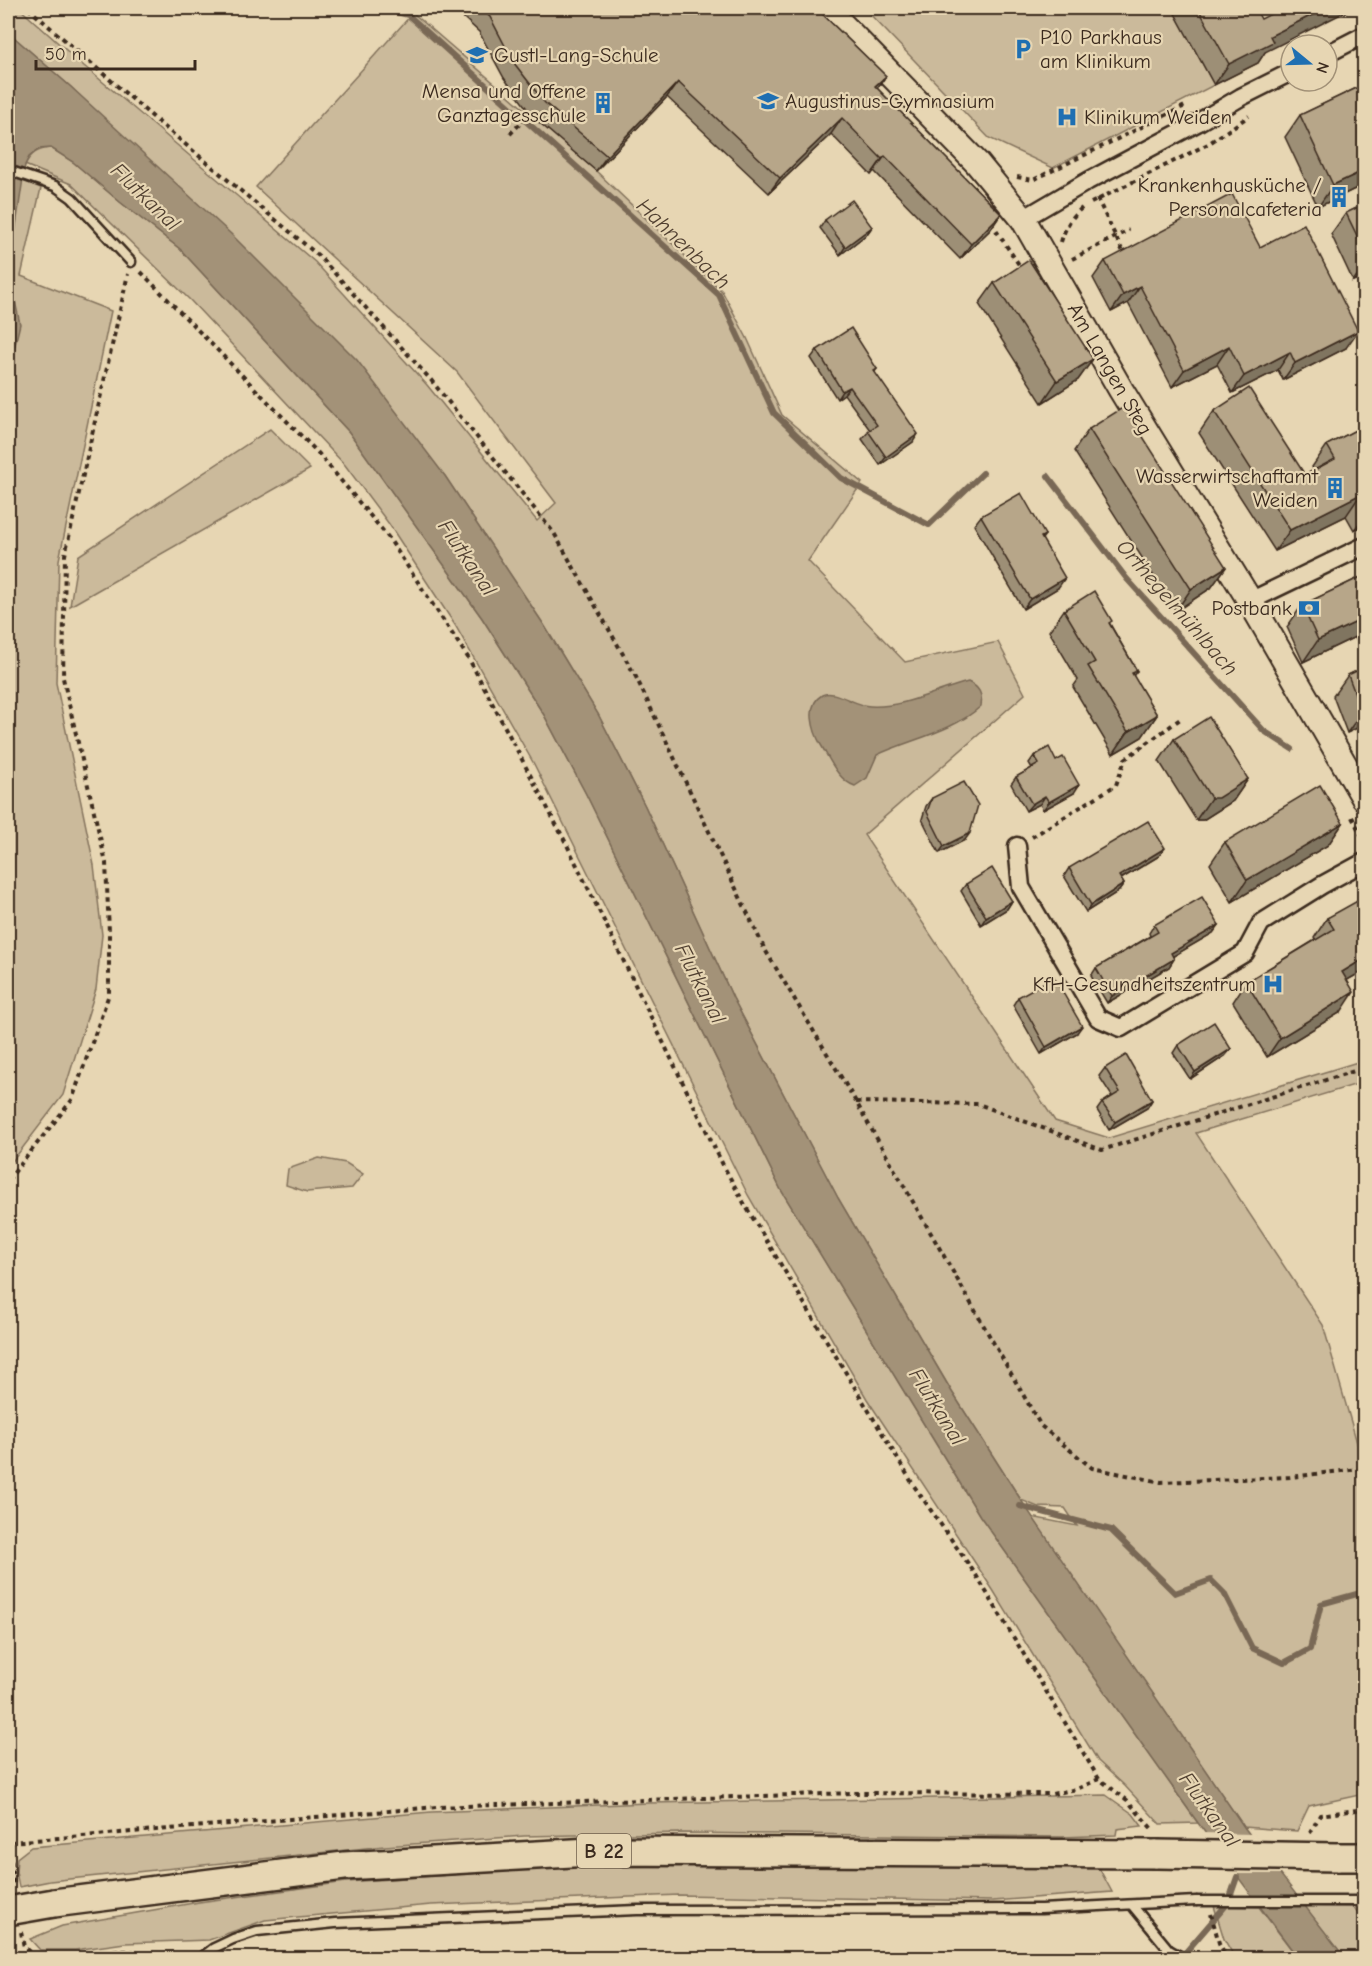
<svg xmlns="http://www.w3.org/2000/svg" width="1372" height="1966" viewBox="0 0 1372 1966" font-family="'Comic Neue',sans-serif">
<style>
.green{fill:#cbba9b;stroke:#83725c;stroke-width:1.5}
.water{fill:#a39278;stroke:#796854;stroke-width:1.5}
.pier{fill:#e7d6b3}
.lines{fill:none;stroke-linecap:round;stroke-linejoin:round}
.stream{stroke:#796854;stroke-width:6}
.lane-casing{stroke:#3b2a1e;stroke-width:13}
.street-casing{stroke:#3b2a1e;stroke-width:21}
.secondary-casing{stroke:#3b2a1e;stroke-width:28}
.primary-casing{stroke:#3b2a1e;stroke-width:32}
.path{stroke:#3b2a1e;stroke-width:4;stroke-dasharray:4.5 4.5;stroke-linecap:butt}
.lane{stroke:#e7d6b3;stroke-width:8}
.street{stroke:#e7d6b3;stroke-width:16}
.secondary{stroke:#e7d6b3;stroke-width:24}
.primary{stroke:#e7d6b3;stroke-width:27}
.lane-bridge-casing{stroke:#3b2a1e;stroke-width:13;stroke-linecap:butt}
.primary-bridge-casing{stroke:#3b2a1e;stroke-width:32;stroke-linecap:butt}
.lane-bridge{stroke:#e7d6b3;stroke-width:8}
.primary-bridge{stroke:#e7d6b3;stroke-width:27}
.wall{fill:#9d8f76;stroke:#3b2a1e;stroke-width:1.5}
.shaded-wall{fill:#807460;stroke:#3b2a1e;stroke-width:1.5}
.building{fill:#b7a689;stroke:#3b2a1e;stroke-width:1.5}
.labels{text-anchor:middle;stroke-width:4.5;stroke-linejoin:round;paint-order:stroke}
.shield{fill:#e7d6b3;stroke:#6f5e4b;stroke-width:1.5}
.shield-label{font-size:20px;font-weight:bold;fill:#3b2a1e}
.poi-label{font-size:21px;fill:#3b2a1e;stroke:#e7d6b3;text-anchor:end}
.street-label{font-size:21px;fill:#3b2a1e;stroke:#e7d6b3}
.water-label{font-size:22px;font-style:italic;fill:#503f30;stroke:#e7d6b3}
</style>
<rect width="100%" height="100%" fill="#e7d6b3"/>
<filter id="ink" filterUnits="userSpaceOnUse"><feTurbulence type="fractalNoise" baseFrequency=".0167" numOctaves="2"/><feDisplacementMap in="SourceGraphic" scale="12" xChannelSelector="R" yChannelSelector="G"/><feConvolveMatrix kernelMatrix="1 2 1 2 8 2 1 2 1" color-interpolation-filters="sRGB"/></filter>
<g filter="url(#ink)">
<g class="green">
<path d="M8,8H19L84,66L315,262L427,385L537,521L556,503L457,372L256,187L413,13L596,171L722,291L747,338L782,415L862,483L808,561L905,662L998,642L1025,694L864,835L1055,1121L1109,1138L1364,1060V1082L1196,1133L1323,1325L1364,1467V1794L1309,1806L1297,1831L1244,1827L1032,1517L1077,1526L1065,1508L1038,1507L1021,1500L952,1392L838,1198L733,998L645,806L598,714L544,625L445,476L71,87L8,32Z"/>
<path d="M864,8H1172L1214,85L1053,168L989,138Z"/>
<path d="M51,148L73,162L120,202L180,249L349,432L482,618L544,715L586,794L781,1190L980,1516L1198,1823L1160,1824L1125,1786L1098,1761L993,1590L867,1399L748,1195L534,764L455,625L389,524L345,465L190,300L71,184L25,165C31,153 38,149 51,148Z"/>
<path d="M8,175L41,188L21,276L111,311L59,560L56,683L94,865L102,935L96,989L63,1095L8,1167Z"/>
<path d="M270,429L310,469L70,606L78,556Z"/>
<path d="M319,1158L346,1163L363,1174L352,1188L307,1192L286,1185L288,1169Z"/>
<path d="M1106,1795L1133,1814L1142,1826L1117,1829L1116,1835L1062,1837L682,1833L524,1836L385,1846L50,1881L19,1887L16,1872L17,1858L31,1847L431,1812L648,1803Z"/>
<path d="M723,1866L1099,1868L1112,1892L993,1901L679,1895L431,1905L265,1920L209,1940L125,1943L75,1950H40L30,1939L62,1926L199,1902L346,1882L567,1867Z"/>
<path d="M1214,1906L1259,1907L1298,1958H1235L1224,1939Z"/>
<path d="M1304,1906L1354,1907L1364,1922V1958H1345Z"/>
</g>
<g class="water">
<path d="M8,32L71,87L231,234L357,360L445,476L544,625L598,714L645,806L733,998L838,1198L952,1392L1021,1500L1244,1827L1345,1958H1298L1198,1823L980,1516L781,1190L586,794L544,715L482,618L349,432L180,249L120,202L73,162L51,148L39,149L29,157L25,165L9,273L20,324L8,374Z"/>
<path d="M968,682C979,687 983,694 981,706C953,732 911,739 877,755L867,778L855,786C838,780 830,760 821,745C813,731 805,705 822,695C834,688 854,706 870,706C903,708 937,690 968,682Z"/>
</g>
<path class="pier" d="M1202,1833L1253,1834L1284,1874H1232Z"/>
<g class="lines">
<g class="stream">
<path d="M383,8L408,15L719,295L774,413L841,478L929,525L983,473"/>
<path d="M1048,476L1127,579L1264,731L1292,749"/>
<path d="M1020,1506L1111,1530L1175,1593L1211,1580L1224,1593L1252,1648L1284,1663L1310,1649L1321,1604L1364,1592"/>
<path d="M1182,1958L1185,1953L1228,1903L1237,1877"/>
</g>
<defs>
<g id="lane">
<path d="M8,170L55,186L72,198L131,262"/>
<path d="M1132,1905L1169,1950L1183,1958"/>
<path d="M201,1958L214,1948L233,1939L257,1931L335,1923L637,1910L1041,1909L1196,1901"/>
</g>
<g id="street">
<path d="M1327,54L1364,35"/>
<path d="M1023,219L1088,181L1197,123L1241,97L1291,72"/>
<path d="M1250,601L1364,546"/>
<path d="M1017,846L1021,887L1098,1018L1121,1028L1245,953L1261,923L1322,885L1364,862"/>
</g>
<path id="secondary" d="M826,8L977,163L1023,219L1121,390L1250,601L1364,798"/>
<g id="primary">
<path d="M1337,1857H1364"/>
<path d="M54,1903L344,1866L608,1851L1157,1854"/>
</g>
</defs>
<use href="#lane" class="lane-casing"/>
<use href="#street" class="street-casing"/>
<use href="#secondary" class="secondary-casing"/>
<use href="#primary" class="primary-casing"/>
<g class="path">
<path d="M28,8L155,119L320,257L431,380L554,533L636,677L764,948L856,1102L1041,1426L1092,1468L1161,1482L1290,1477L1359,1469L1364,1470"/>
<path d="M510,134L534,109"/>
<path d="M1017,177L1033,180L1187,105"/>
<path d="M1097,198L1125,256"/>
<path d="M1091,203L1208,144L1249,116"/>
<path d="M991,223L1022,269"/>
<path d="M1061,242C1065,228 1071,217 1082,208"/>
<path d="M1072,259L1129,230"/>
<path d="M141,272L319,454L388,537L469,659L567,845L723,1165L745,1205L914,1486L976,1575L1099,1779L1127,1800L1153,1830"/>
<path d="M1352,817L1364,840"/>
<path d="M1032,837L1116,785L1125,759L1183,717"/>
<path d="M856,1102L978,1104L1102,1150L1364,1068"/>
<path d="M8,1180L72,1100L109,994V932L106,863L63,678L65,555L128,274"/>
<path d="M1310,1833L1320,1815L1364,1809"/>
<path d="M8,1834L14,1886"/>
<path d="M10,1842L437,1807L852,1793L1052,1794L1077,1789L1099,1779"/>
<path d="M1211,1914L1219,1943L1227,1958"/>
<path d="M21,1932L24,1947L36,1958"/>
<path d="M78,1958C98,1955 131,1944 148,1958"/>
</g>
<use href="#lane" class="lane"/>
<use href="#street" class="street"/>
<use href="#secondary" class="secondary"/>
<use href="#primary" class="primary"/>
<defs>
<path id="lane-bridge" d="M1196,1901H1364"/>
<g id="primary-bridge">
<path d="M1157,1854L1337,1857"/>
<path d="M8,1911L54,1903"/>
</g>
</defs>
<use href="#lane-bridge" class="lane-bridge-casing"/>
<use href="#primary-bridge" class="primary-bridge-casing"/>
<use href="#lane-bridge" class="lane-bridge"/>
<use href="#primary-bridge" class="primary-bridge"/>
</g>
<g class="wall">
<path d="M453,8H816L886,76L877,88L1001,214L990,230L960,259L874,171L871,175L831,134L769,193L667,97L596,171L534,118L504,78L479,32Z"/>
<path d="M1172,8H1255L1265,52L1258,63L1214,85Z"/>
<path d="M1365,84V184L1318,207L1285,137L1300,115Z"/>
<path d="M1365,204V276L1353,281L1331,234L1346,213Z"/>
<path d="M825,220L872,227L867,234L840,255L820,228Z"/>
<path d="M1260,247L1346,348L1283,380L1278,370L1232,393L1217,364L1172,387L1128,303L1111,312L1093,278L1105,261Z"/>
<path d="M994,283L1093,359L1078,380L1042,403L979,304Z"/>
<path d="M817,350L877,369L874,373L913,442L880,465L862,439L870,430L844,394L837,399L811,358Z"/>
<path d="M1214,411L1305,475L1314,470L1312,467L1327,445L1365,425V525L1354,530L1346,516L1275,551L1199,433Z"/>
<path d="M1089,429L1226,567L1211,588L1176,611L1074,451Z"/>
<path d="M981,516L1045,535L1042,539L1058,588L1023,609L974,525Z"/>
<path d="M1365,575V638L1357,642L1355,637L1303,662L1287,627L1302,605Z"/>
<path d="M1064,610L1110,624L1137,671L1133,676L1157,715L1142,737L1113,754L1073,687L1078,680L1049,631Z"/>
<path d="M1365,667V724L1347,733L1333,696L1348,675Z"/>
<path d="M1174,739L1248,779L1233,801L1203,820H1196L1159,761Z"/>
<path d="M1034,756L1074,793L1043,810L1040,804L1026,811L1011,784L1016,777L1032,768L1029,763Z"/>
<path d="M932,798L965,840L939,853L922,819L926,806Z"/>
<path d="M1343,823L1328,845L1232,902L1210,864L1225,842Z"/>
<path d="M1159,856L1121,879L1124,884L1119,891L1086,912L1064,876L1069,868Z"/>
<path d="M966,884L1012,901L1007,909L981,925L961,891Z"/>
<path d="M1365,905V970L1347,980L1341,1012L1267,1057L1233,1002L1246,982L1315,940L1314,938L1327,918Z"/>
<path d="M1154,925H1219L1213,933L1173,956L1174,959L1169,967L1107,1003L1091,976L1096,968L1150,936L1149,933Z"/>
<path d="M1018,997L1077,1033L1041,1054L1013,1005Z"/>
<path d="M1178,1045L1231,1049L1225,1056L1190,1079L1173,1053Z"/>
<path d="M1105,1068L1152,1100L1147,1108L1109,1130L1097,1110L1102,1103L1112,1096L1099,1076Z"/>
</g>
<g class="shaded-wall">
<path d="M1326,8H1353L1265,52L1258,63L1214,85L1229,64L1270,36Z"/>
<path d="M886,76L875,91V86Z"/>
<path d="M678,82L667,97L596,171L607,156Z"/>
<path d="M842,118L831,134L769,193L780,178Z"/>
<path d="M885,156L874,171L871,175L882,159Z"/>
<path d="M1365,170V184L1318,207L1333,185Z"/>
<path d="M1001,214L990,230L960,259L971,244Z"/>
<path d="M872,227L867,234L840,255L845,247Z"/>
<path d="M1365,265V276L1353,281Z"/>
<path d="M1140,286L1128,303L1111,312L1123,295Z"/>
<path d="M1358,331L1346,348L1283,380L1295,363Z"/>
<path d="M1229,346L1217,364L1172,387L1184,370Z"/>
<path d="M1290,352L1278,370L1232,393L1244,376Z"/>
<path d="M1093,359L1078,380L1042,403L1057,381Z"/>
<path d="M850,387L844,394L837,399L842,391Z"/>
<path d="M918,434L913,442L880,465L886,457Z"/>
<path d="M1361,494L1346,516L1275,551L1290,530Z"/>
<path d="M1365,516V525L1354,530Z"/>
<path d="M1226,567L1211,588L1176,611L1191,589Z"/>
<path d="M1065,578L1058,588L1023,609L1030,599Z"/>
<path d="M1365,618V623L1355,637L1303,662L1318,640Z"/>
<path d="M1365,632V638L1357,642Z"/>
<path d="M1365,710V724L1347,733L1362,712Z"/>
<path d="M1157,715L1142,737L1113,754L1128,732Z"/>
<path d="M1248,779L1233,801L1203,820H1196L1211,798Z"/>
<path d="M1079,785L1074,793L1043,810L1049,802Z"/>
<path d="M1045,796L1040,804L1026,811L1032,804Z"/>
<path d="M1343,823L1328,845L1232,902L1247,880Z"/>
<path d="M970,833L965,840L939,853L944,846Z"/>
<path d="M1165,848L1159,856L1114,883L1119,876Z"/>
<path d="M1124,884L1119,891L1086,912L1091,905Z"/>
<path d="M1012,901L1007,909L981,925L986,917Z"/>
<path d="M1219,925L1213,933L1165,961L1171,953Z"/>
<path d="M1365,958V970L1328,991L1342,972Z"/>
<path d="M1174,959L1169,967L1107,1003L1112,996Z"/>
<path d="M1354,992L1341,1012L1267,1057L1280,1038Z"/>
<path d="M1082,1026L1077,1033L1041,1054L1046,1047Z"/>
<path d="M1231,1049L1225,1056L1190,1079L1195,1072Z"/>
<path d="M1152,1100L1147,1108L1109,1130L1115,1122Z"/>
</g>
<g class="building">
<path d="M480,8H816L886,76L875,86L1001,214L971,244L885,156L882,159L842,118L780,178L678,82L607,156L545,103L514,63L490,17Z"/>
<path d="M1198,8H1255L1261,19L1283,8H1326L1270,36L1273,42L1229,64Z"/>
<path d="M1365,84V170L1333,185L1300,115Z"/>
<path d="M1232,194L1260,247L1304,224L1358,331L1295,363L1290,352L1244,376L1229,346L1184,370L1140,286L1123,295L1105,261Z"/>
<path d="M852,200L872,227L845,247L825,220Z"/>
<path d="M1365,204V252L1346,213Z"/>
<path d="M1029,260L1093,359L1057,381L994,283Z"/>
<path d="M851,328L877,369L874,371L918,434L886,457L868,431L877,425L850,387L842,391L817,350Z"/>
<path d="M1249,388L1305,475L1335,459L1327,445L1365,425V500L1361,494L1290,530L1214,411Z"/>
<path d="M1124,407L1226,567L1191,589L1089,429Z"/>
<path d="M1021,493L1045,535L1041,537L1065,578L1030,599L981,516Z"/>
<path d="M1365,575V618L1318,640L1302,605Z"/>
<path d="M1094,591L1112,621L1109,623L1137,671L1132,673L1157,715L1128,732L1088,666L1095,662L1064,610Z"/>
<path d="M1365,667V710L1362,712L1348,675Z"/>
<path d="M1209,717L1248,779L1218,798H1211L1174,739Z"/>
<path d="M1049,747L1056,761L1063,757L1079,785L1049,802L1045,796L1032,804L1016,777L1039,764L1034,756Z"/>
<path d="M964,782L978,805L970,833L944,846L927,812L932,798Z"/>
<path d="M1320,785L1343,823L1247,880L1225,842Z"/>
<path d="M1148,821L1165,848L1119,876L1124,884L1091,905L1069,868Z"/>
<path d="M992,868L1012,901L986,917L966,884Z"/>
<path d="M1202,897L1219,925L1171,953L1174,959L1112,996L1096,968L1158,932L1154,925Z"/>
<path d="M1361,899L1365,905V958L1342,972L1354,992L1280,1038L1246,982L1334,929L1327,918Z"/>
<path d="M1054,977L1082,1026L1046,1047L1018,997Z"/>
<path d="M1214,1022L1231,1049L1195,1072L1178,1045Z"/>
<path d="M1126,1055L1152,1100L1115,1122L1102,1103L1120,1092L1105,1068Z"/>
</g>
</g>
<defs>
<symbol id="parking-bare" viewBox="-9 -9 18 18"><path d="M-3.5-5.5H1a3.5 3.5 0 0 1 0 7H-1V5.5H-3.5ZM-1-3.4V-.6H.8a1.4 1.4 0 0 0 0-2.8Z" fill="#1f6fb2" stroke="#e7d6b3" stroke-width="2.5" paint-order="stroke"/></symbol>
<symbol id="school-bare" viewBox="-9 -9 18 18"><path d="M0-5L7-2L0 1L-7-2ZM-4 1L0 2.5L4 1V4Q0 6-4 4Z" fill="#1f6fb2" stroke="#e7d6b3" stroke-width="2.5" paint-order="stroke"/></symbol>
<symbol id="building-bare" viewBox="-9 -9 18 18"><path d="M-4-6H4V6H1V3H-1V6H-4ZM-2.5-4.3h1.7v1.8h-1.7ZM.8-4.3h1.7v1.8H.8ZM-2.5-1h1.7V.8h-1.7ZM.8-1h1.7V.8H.8Z" fill="#1f6fb2" stroke="#e7d6b3" stroke-width="2.5" paint-order="stroke"/></symbol>
<symbol id="hospital-bare" viewBox="-9 -9 18 18"><path d="M-5-5h3v3.5h4V-5h3V5h-3V1.5h-4V5h-3Z" fill="#1f6fb2" stroke="#e7d6b3" stroke-width="2.5" paint-order="stroke"/></symbol>
<symbol id="bank-bare" viewBox="-9 -9 18 18"><path d="M-6-4H6V4H-6ZM0-2.3a2.3 2.3 0 1 0 0 4.6a2.3 2.3 0 1 0 0-4.6Z" fill="#1f6fb2" stroke="#e7d6b3" stroke-width="2.5" paint-order="stroke"/></symbol>
</defs>
<g fill-rule="evenodd">
<use href="#parking-bare" x="1008" y="34" width="30" height="30"/>
<use href="#school-bare" x="462" y="40" width="30" height="30"/>
<use href="#school-bare" x="753" y="86" width="30" height="30"/>
<use href="#building-bare" x="588" y="88" width="30" height="30"/>
<use href="#hospital-bare" x="1052" y="102" width="30" height="30"/>
<use href="#building-bare" x="1324" y="182" width="30" height="30"/>
<use href="#building-bare" x="1320" y="473" width="30" height="30"/>
<use href="#bank-bare" x="1294" y="593" width="30" height="30"/>
<use href="#hospital-bare" x="1258" y="969" width="30" height="30"/>
</g>
<g class="labels">
<rect class="shield" x="577" y="1834" width="54" height="34" rx="4.5"/>
<g class="shield-label">
<text x="604" y="1858">B 22</text>
</g>
<g class="poi-label">
<text x="1040" y="44" text-anchor="start">P10 Parkhaus<tspan x="1040" dy="24">am Klinikum</tspan></text>
<text x="494" y="62" text-anchor="start">Gustl-Lang-Schule</text>
<text x="586" y="98">Mensa und Offene<tspan x="586" dy="24">Ganztagesschule</tspan></text>
<text x="785" y="108" text-anchor="start">Augustinus-Gymnasium</text>
<text x="1084" y="124" text-anchor="start">Klinikum Weiden</text>
<text x="1322" y="192">Krankenhausküche /<tspan x="1322" dy="24">Personalcafeteria</tspan></text>
<text x="1318" y="483">Wasserwirtschaftamt<tspan x="1318" dy="24">Weiden</tspan></text>
<text x="1292" y="615">Postbank</text>
<text x="1256" y="991">KfH-Gesundheitszentrum</text>
</g>
<g class="street-label">
<text transform="translate(1110 369) rotate(60)" y="7">Am Langen Steg</text>
</g>
<g class="water-label">
<text transform="translate(146 196) rotate(44)" y="8">Flutkanal</text>
<text transform="translate(684 243) rotate(44)" y="8">Hahnenbach</text>
<text transform="translate(468 557) rotate(56)" y="8">Flutkanal</text>
<text transform="translate(1178 607) rotate(49)" y="8">Orthegelmühlbach</text>
<text transform="translate(701 983) rotate(63)" y="8">Flutkanal</text>
<text transform="translate(938 1406) rotate(58)" y="8">Flutkanal</text>
<text transform="translate(1210 1809) rotate(54)" y="8">Flutkanal</text>
</g>
</g>
<rect width="1372" height="1966" fill="none" stroke="#e7d6b3" stroke-width="30"/>
<rect x="15" y="15" width="1342" height="1936" fill="none" stroke="#3b2a1e" stroke-width="2" filter="url(#ink)"/>
<g transform="translate(1309 63) rotate(109)"><circle r="28" fill="#e7d6b3" stroke="#a29177" stroke-width="1.5"/>
<path d="M0-4.5L10 22L0 15L-10 22Z" fill="#1f6fb2"/>
<text y="-9" font-size="16" font-weight="bold" text-anchor="middle" fill="#3b2a1e">N</text>
</g>
<path d="M36 60v9h159v-9" fill="none" stroke="#3b2a1e" stroke-width="3"/>
<text x="45" y="60" font-size="18" fill="#3b2a1e" stroke="#e7d6b3" stroke-width="4.5" paint-order="stroke">50 m</text>
</svg>
